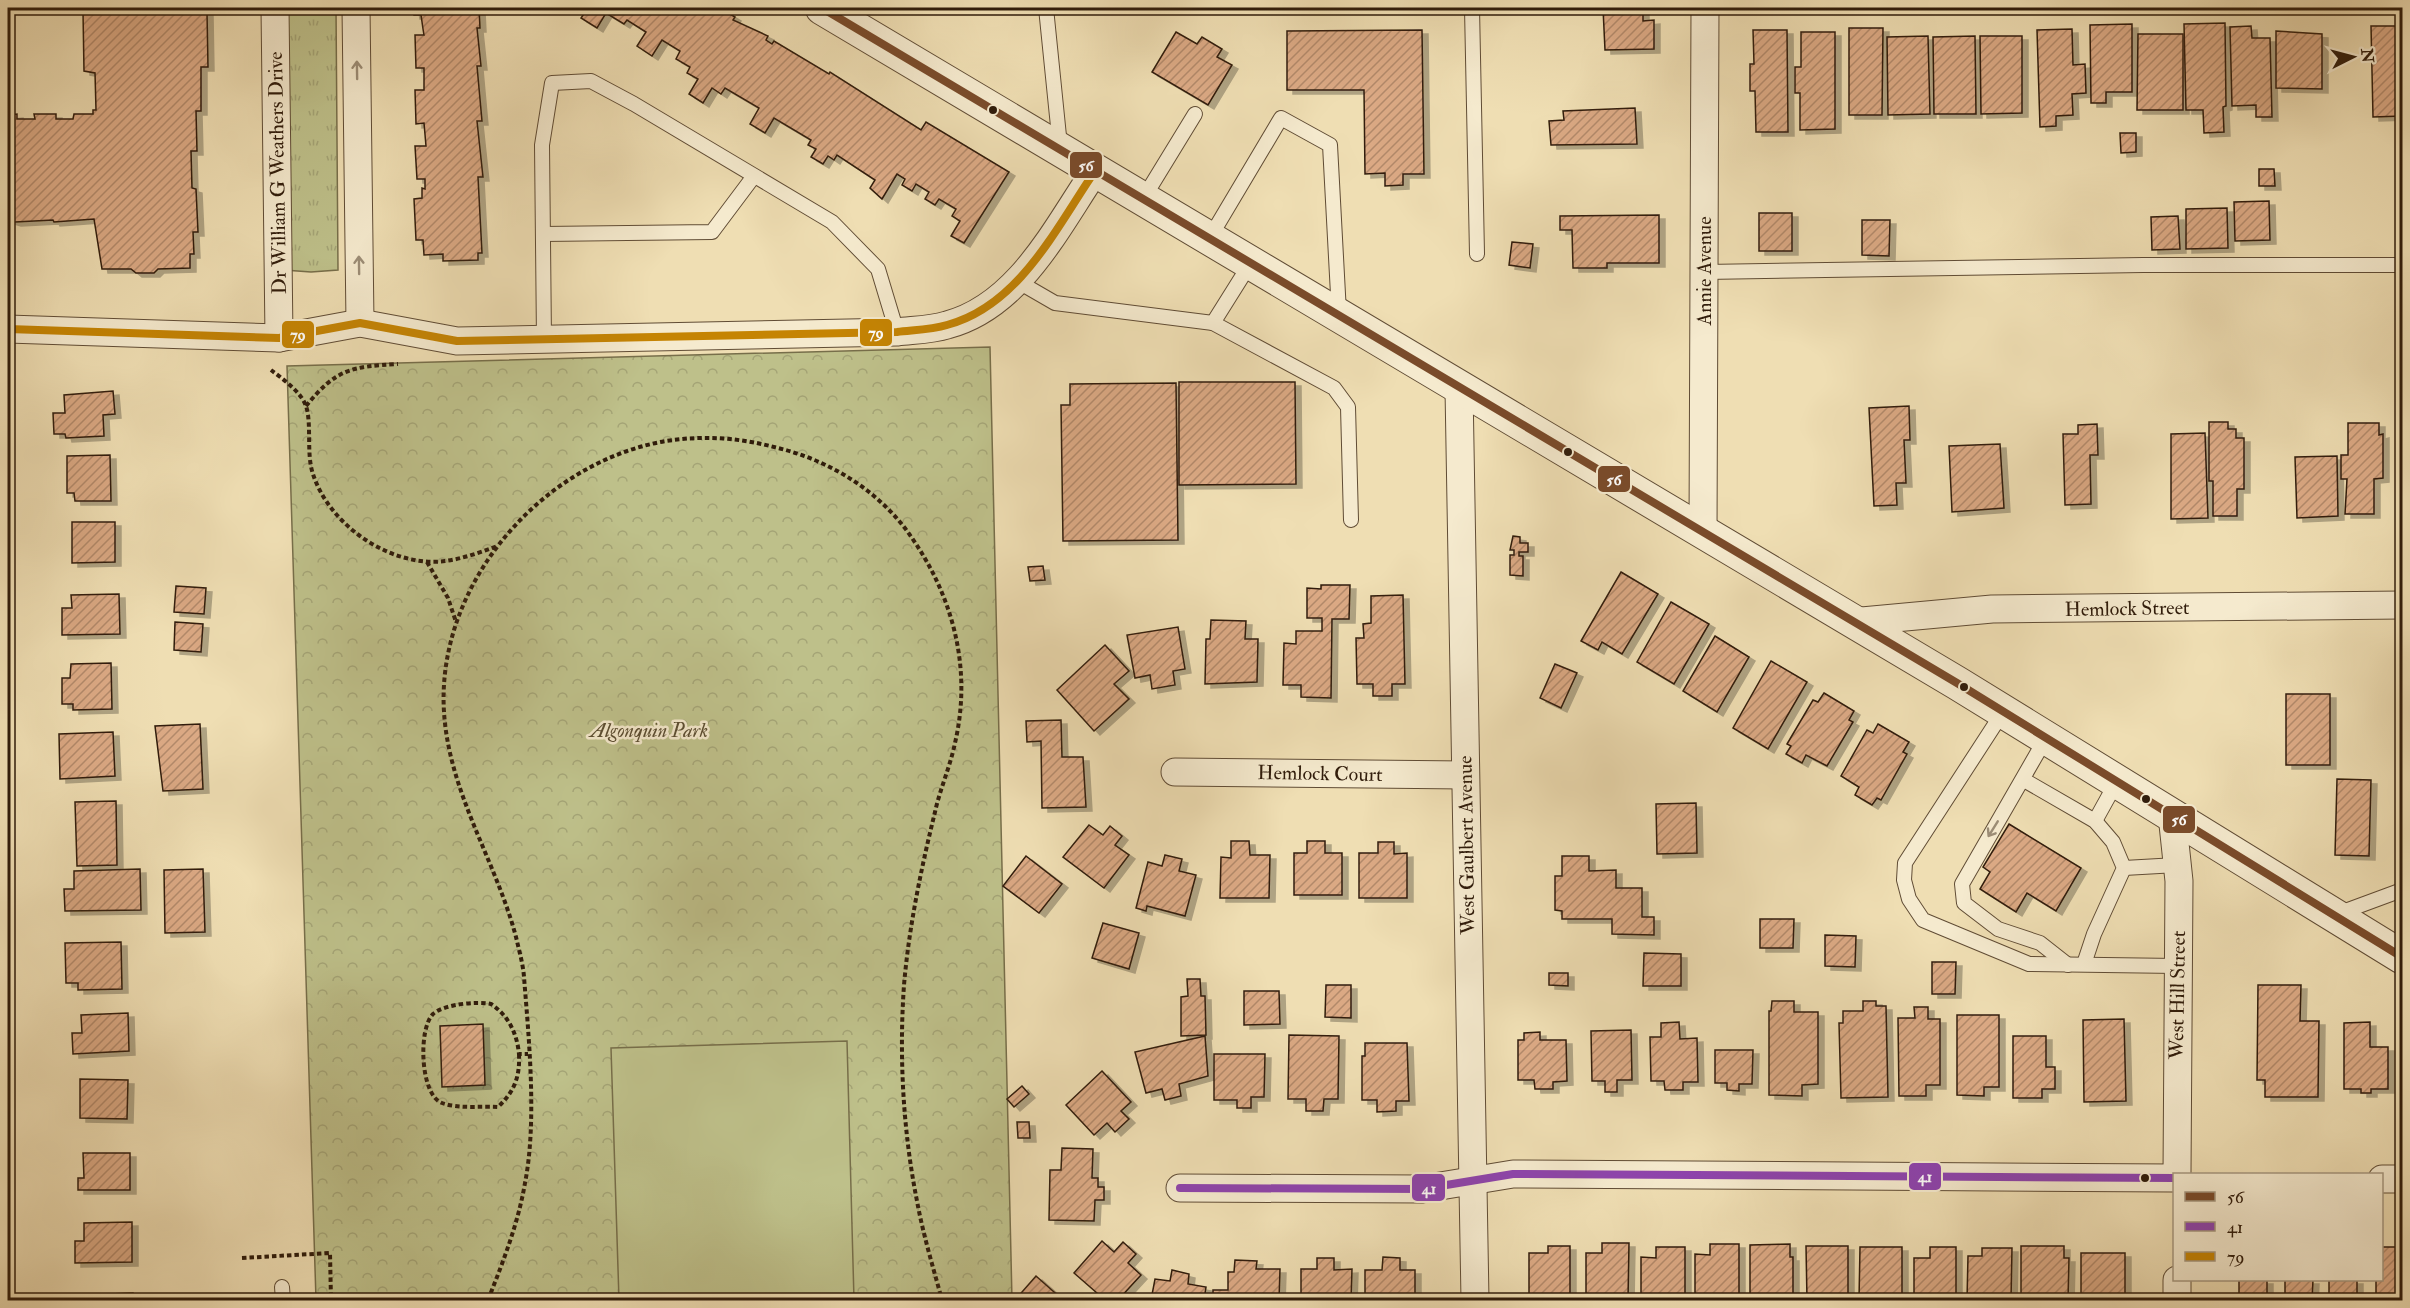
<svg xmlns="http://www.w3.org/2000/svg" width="2410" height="1308" viewBox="0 0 2410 1308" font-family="'IM FELL Double Pica',serif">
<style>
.grass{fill:url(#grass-tufts);stroke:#776e4a;stroke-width:1.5}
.forest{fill:url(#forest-crowns);stroke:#776e4a;stroke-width:1.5}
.garden{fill:#bec08a;stroke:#776e4a;stroke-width:1.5}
.building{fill:url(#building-hatch);stroke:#301c0b;stroke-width:1.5;filter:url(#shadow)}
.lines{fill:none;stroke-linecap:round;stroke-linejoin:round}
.service-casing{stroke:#604c35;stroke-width:16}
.minor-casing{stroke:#604c35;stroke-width:29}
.tertiary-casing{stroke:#604c35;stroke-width:35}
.path{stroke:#301c0b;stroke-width:4;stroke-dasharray:4.5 3;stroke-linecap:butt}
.service{stroke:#f5eace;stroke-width:14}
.minor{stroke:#f5eace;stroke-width:27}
.tertiary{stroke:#f5eace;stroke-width:33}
.bus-1-casing{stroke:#f5eace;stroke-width:12}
.bus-2-casing{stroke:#f5eace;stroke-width:12}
.bus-3-casing{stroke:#f5eace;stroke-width:12}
.bus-1{stroke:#7a4b2a;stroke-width:8}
.bus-2{stroke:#8e44ad;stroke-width:8}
.bus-3{stroke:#c58403;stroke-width:8}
.oneway{stroke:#9c8d76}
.bus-dot{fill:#301c0b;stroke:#f5eace;stroke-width:2}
.labels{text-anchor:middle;stroke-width:5;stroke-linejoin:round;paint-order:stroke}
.street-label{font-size:20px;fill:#301c0b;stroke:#f5eace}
.park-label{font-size:20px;font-style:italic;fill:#5b4d31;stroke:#f5eace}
.line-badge{stroke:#f5eace;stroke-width:2}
.badge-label{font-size:16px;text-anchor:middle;font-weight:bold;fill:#fff}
</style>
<defs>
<pattern id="grass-tufts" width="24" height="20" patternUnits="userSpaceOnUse" patternTransform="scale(1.5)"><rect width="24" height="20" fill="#bec08a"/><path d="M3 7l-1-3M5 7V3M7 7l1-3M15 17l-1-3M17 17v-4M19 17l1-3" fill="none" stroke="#a4a476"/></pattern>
<pattern id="forest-crowns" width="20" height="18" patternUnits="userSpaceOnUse" patternTransform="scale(1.5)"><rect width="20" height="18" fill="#bec08a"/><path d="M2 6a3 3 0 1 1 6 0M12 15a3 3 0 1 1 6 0" fill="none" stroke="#a4a476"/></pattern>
<pattern id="building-hatch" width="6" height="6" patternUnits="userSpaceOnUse" patternTransform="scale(1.5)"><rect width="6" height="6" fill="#dba984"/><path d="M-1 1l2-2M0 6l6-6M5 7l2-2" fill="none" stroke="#b2896a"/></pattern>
<filter id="shadow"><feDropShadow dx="6" dy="4" stdDeviation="0" flood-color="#0004"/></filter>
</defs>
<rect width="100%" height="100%" fill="#efdeb3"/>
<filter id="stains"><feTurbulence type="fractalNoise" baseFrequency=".00333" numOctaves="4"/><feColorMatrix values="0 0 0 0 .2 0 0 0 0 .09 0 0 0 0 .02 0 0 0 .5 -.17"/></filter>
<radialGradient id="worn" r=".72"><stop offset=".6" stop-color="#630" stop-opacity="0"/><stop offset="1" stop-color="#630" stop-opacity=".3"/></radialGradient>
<path class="grass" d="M283,8H336L338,270L311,272L284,270Z"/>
<path class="forest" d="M990,347L1012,1300H316L287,366Z"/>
<path class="garden" d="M847,1041L854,1300H619L611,1048Z"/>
<g class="building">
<path d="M94,8H198V12H207L208,67H201V111H196L197,151H191L192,188L196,189L198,232H193L194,254H190V268L158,269L154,273H136L131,269H102L94,219L54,222L53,220L15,222L8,220V115L17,114V119H35L34,114H56V119H73L74,114H93V110H96L95,73L84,71L83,12H95Z"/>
<path d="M413,8H479L480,28H477L481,66H477L482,121H477L483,177H478L482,253H478V260L443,261V254L424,255L423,240H416L414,199L422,198V188L425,189V179H417L415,146H426L424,123L416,124L415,90H424V68H416L415,35H424L423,29L421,15H414Z"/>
<path d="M588,8H714L718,10L720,8L735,17L733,20L768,36L766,40L772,44L774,41L829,74L830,72L921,130L926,122L1009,172L964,243L951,236L960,221L952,216L956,209L939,199L935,205L925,199L929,192L916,184L912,191L902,185L905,179L897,174L882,199L870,188L875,180L837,155L834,160L828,156L823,164L811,157L816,149L808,145L811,140L774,118L765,133L750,124L759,108L725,88L721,94L712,88L703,103L689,94L698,79L687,73L690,67L676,59L680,51L662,40L652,56L637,46L646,32L627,20L624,24L606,13L597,28L581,18Z"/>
<path d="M1603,8H1643V21L1654,20V49L1605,50Z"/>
<path d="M2225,23L2226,106L2223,107L2224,132L2204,133L2203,110H2186L2184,24Z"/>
<path d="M2132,24V92H2106V103H2091L2090,25Z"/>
<path d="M2251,26L2252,38H2270L2272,117H2256V105L2232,106L2230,27Z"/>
<path d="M2371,26H2402V116L2373,117Z"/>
<path d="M1849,28H1883L1882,115H1849Z"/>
<path d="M2072,29L2073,65L2085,64L2086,93L2072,94L2073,115L2056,116V126L2040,127L2037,30Z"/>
<path d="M1422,30L1424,174H1403V185L1385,186V173L1365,174L1364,90H1287V31Z"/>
<path d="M1753,30H1787L1788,132H1756L1755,91H1750V64H1754Z"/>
<path d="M2276,31L2322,34V89L2276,88Z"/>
<path d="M1176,32L1197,44L1202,37L1222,49L1217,57L1232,65L1208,105L1152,72Z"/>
<path d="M1801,32H1835V129L1800,130V93H1795V67H1801Z"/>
<path d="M2138,34H2183V110H2137Z"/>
<path d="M1928,36L1930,114L1888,115L1887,37Z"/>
<path d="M1975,36L1976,114H1934L1933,37Z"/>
<path d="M1980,36H2022V113L1981,114Z"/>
<path d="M1635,108L1637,144L1551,145L1549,121L1564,120L1563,111Z"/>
<path d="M2120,133H2136V152L2121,153Z"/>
<path d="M2259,169H2274L2275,186H2259Z"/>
<path d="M2269,201L2270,240L2235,241L2234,202Z"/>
<path d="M2227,208L2228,248L2186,249V209Z"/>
<rect x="1759" y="213" width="33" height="38"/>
<path d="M1659,215V263H1607V268H1573L1572,230H1560V216Z"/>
<path d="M2178,216L2180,249L2152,250L2151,217Z"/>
<path d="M1862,220H1890L1889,256L1862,255Z"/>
<path d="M1512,242L1533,244L1530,268L1509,265Z"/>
<path d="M1179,382H1295L1296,484L1179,485Z"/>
<path d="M1176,383L1178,540L1063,541L1061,405H1070V384Z"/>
<path d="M113,391L115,414L103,415L104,436L66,438L65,434H54L53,413H65L64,395Z"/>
<path d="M1909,406L1910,440H1904L1906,483H1896L1897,505L1874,506L1869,408Z"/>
<path d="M2209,422H2228V429H2236V438H2244V489H2237V516H2213V481H2209Z"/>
<path d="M2348,423H2379V435L2383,434V478L2374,479V514H2345L2347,479H2341V455H2348Z"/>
<path d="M2097,424L2098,455H2090L2091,504L2065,505L2063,434H2078V425Z"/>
<path d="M2205,433L2208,518L2171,519V434Z"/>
<path d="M2000,444L2004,508L1952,512L1949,446Z"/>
<path d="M110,455L111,501H75L74,493H67V456Z"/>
<path d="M2337,456L2338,516L2297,518L2295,457Z"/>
<path d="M72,522H115V562L72,563Z"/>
<path d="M1513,536L1520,537V543H1528V552H1519V556H1523V576L1510,575V555H1514V550H1510Z"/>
<path d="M1043,566L1045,580L1030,581L1028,567Z"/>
<path d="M1621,572L1658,594L1622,654L1602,642L1598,650L1581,641Z"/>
<path d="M1321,585H1350L1349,619H1332L1331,698L1301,697V685H1283L1284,643L1296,644V631H1322V618H1307V588L1321,589Z"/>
<path d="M176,586L206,588L204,614L174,612Z"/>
<path d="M119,594L120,634L62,635V608H72L71,595Z"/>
<path d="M1403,595L1405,684H1392V696H1373V684H1357L1356,638H1364L1363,624L1371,623V596Z"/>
<path d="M1671,602L1709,624L1674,684L1637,662Z"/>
<path d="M1211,620L1246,621L1245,639H1258L1257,682L1205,684L1206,639H1210Z"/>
<path d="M175,622L203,624L201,652L174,650Z"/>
<path d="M1178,627L1185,669L1173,671L1175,685L1152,689L1150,675L1135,678L1127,635Z"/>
<path d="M1715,636L1749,657L1717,712L1683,691Z"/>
<path d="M1105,645L1129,671L1114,684L1129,699L1094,731L1057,690Z"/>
<path d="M1771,661L1807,682L1768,749L1733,728Z"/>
<path d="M111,663L112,709L73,710V704H62V678H70L71,664Z"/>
<path d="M1555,664L1577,673L1561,708L1540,698Z"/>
<path d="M1824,693L1854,711L1849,720L1853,722L1827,766L1806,755L1802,763L1786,754L1791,746L1787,744L1813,700L1818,702Z"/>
<rect x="2286" y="694" width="44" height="71"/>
<path d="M1061,720L1062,757H1083L1086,807L1042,808L1041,741L1027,742L1026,721Z"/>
<path d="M200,724L203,789L163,791L155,726Z"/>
<path d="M1878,724L1909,742L1903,752L1907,754L1881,800L1877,798L1872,805L1855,795L1859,787L1841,776L1867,730L1873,733Z"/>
<path d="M113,732L115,776L60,779L59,734Z"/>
<path d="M2337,779L2371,780L2369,856L2335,855Z"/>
<path d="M116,801L117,865L77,866L75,802Z"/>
<path d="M1696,803L1697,853L1657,854L1656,804Z"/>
<path d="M2009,824L2081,868L2056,911L2027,893L2016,912L1980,889L1990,872L1983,867Z"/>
<path d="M1089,825L1103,835L1110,826L1122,836L1115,845L1129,855L1104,888L1063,857Z"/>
<path d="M1231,841H1249L1250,855H1270L1269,898H1220L1221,857L1231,858Z"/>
<path d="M1307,841H1325V853H1342V895H1294V853H1307Z"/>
<path d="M1378,842H1394V854L1407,853V898H1359V853H1378Z"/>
<path d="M1165,855L1182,859L1179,871L1196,875L1185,916L1147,906L1146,911L1136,908L1148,862L1162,866Z"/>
<path d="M1026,856L1062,884L1039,913L1003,886Z"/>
<path d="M1562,856H1589V871L1616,870V888H1642V917H1654V935L1612,934V919H1562V911L1555,910V876H1562Z"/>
<path d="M140,869L141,910L65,911L64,889H74V871Z"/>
<path d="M203,869L205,932L165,933L164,870Z"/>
<path d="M1760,919H1794L1793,948H1760Z"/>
<path d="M1103,923L1139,933L1129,969L1092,958Z"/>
<path d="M1825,935L1856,936L1855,967L1825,966Z"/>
<path d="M121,942L122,989L78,990V983H66L65,943Z"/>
<path d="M1644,953L1681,954V986H1643Z"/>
<path d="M1932,962H1956L1955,994H1932Z"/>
<path d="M1549,973H1568V986L1549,985Z"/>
<path d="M1187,979H1200L1201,996H1205L1206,1035L1181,1036V997L1188,996Z"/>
<path d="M1326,985H1351V1018L1325,1017Z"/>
<path d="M2258,985H2301L2300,1021H2319L2318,1097H2265V1080H2257Z"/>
<path d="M1244,991H1279L1280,1024L1244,1025Z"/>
<path d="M1772,1001H1794V1012H1818V1084L1802,1085V1096L1769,1095V1011H1771Z"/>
<path d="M1863,1001H1876V1006H1886L1888,1097L1841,1098L1839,1023H1843V1011H1863Z"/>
<path d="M1914,1007H1928V1019H1940V1085H1926V1096H1899L1898,1018H1915Z"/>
<path d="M128,1013L129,1051L73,1054L72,1033H82L81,1015Z"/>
<path d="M1957,1015H1999V1087H1984V1096L1957,1095Z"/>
<path d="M2124,1019L2126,1101L2084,1102L2083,1020Z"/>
<path d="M1679,1022L1680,1039L1697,1038L1698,1082H1683V1090H1665L1664,1081H1651L1650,1037H1661V1023Z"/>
<path d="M2370,1022V1047H2388V1089H2371V1093H2361V1089H2344V1023Z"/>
<path d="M483,1024L485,1085L442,1087L440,1026Z"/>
<path d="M1631,1030L1632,1080H1617V1092H1605V1081H1592L1591,1031Z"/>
<path d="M1540,1032V1040H1566L1567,1081L1553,1082V1089H1535L1534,1080H1518V1040H1524V1033Z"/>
<path d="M1289,1035L1339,1036L1338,1099H1324L1323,1111H1306V1099H1288Z"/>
<path d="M1205,1036L1208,1076L1179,1084L1181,1096L1165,1100L1162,1089L1146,1093L1135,1052Z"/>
<path d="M2013,1036H2046V1067H2055V1089H2042V1098H2013Z"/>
<path d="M1365,1043H1407L1409,1101H1396V1111L1377,1112V1100H1362V1056H1365Z"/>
<path d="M1715,1050H1753L1752,1084H1739V1091L1727,1090V1083H1715Z"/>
<path d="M1214,1054H1265L1264,1097H1251V1108H1237V1100H1214Z"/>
<path d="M1102,1071L1131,1102L1121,1111L1129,1119L1115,1132L1107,1123L1094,1135L1066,1105Z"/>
<path d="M80,1079L128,1080L127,1119L80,1118Z"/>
<path d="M1022,1086L1029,1094L1014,1107L1007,1099Z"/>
<path d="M1017,1122H1029L1030,1138H1018Z"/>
<path d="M1062,1148L1093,1149L1092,1178H1098V1187H1104V1200H1095L1094,1221L1049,1220L1050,1170H1061Z"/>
<path d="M83,1153H130V1190H78V1178H84Z"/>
<path d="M132,1222V1262L75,1263V1241H84V1223Z"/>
<path d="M1102,1241L1114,1252L1123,1242L1136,1254L1128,1263L1141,1275L1118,1300H1105L1074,1273Z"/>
<path d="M1602,1243H1629L1628,1300H1586V1253H1602Z"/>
<path d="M1710,1244H1739V1300H1695V1254L1710,1255Z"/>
<path d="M1790,1244V1257H1793V1300H1750V1245Z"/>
<path d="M1548,1246H1570V1300H1529V1253H1548Z"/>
<path d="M1806,1246H1848V1300H1807Z"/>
<path d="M2021,1246H2064V1258H2069L2068,1300H2021Z"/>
<path d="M1656,1247H1685V1300H1641V1257L1656,1258Z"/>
<path d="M1860,1247H1902V1300H1859Z"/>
<path d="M1930,1247H1956V1300H1909V1297H1914V1258H1930Z"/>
<path d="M2382,1247H2402V1300H2370V1298H2376V1280H2382Z"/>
<path d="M1982,1248H2012L2011,1300H1967L1968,1256H1982Z"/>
<rect x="2081" y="1253" width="44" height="47"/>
<path d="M1383,1257L1400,1258V1270H1415V1300H1365V1270H1382Z"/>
<path d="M1317,1258H1334V1270L1352,1269L1351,1300H1301V1269H1317Z"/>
<path d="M1235,1260L1257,1261L1256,1269H1280L1279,1300H1213V1290H1228V1272H1234Z"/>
<path d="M1172,1270L1189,1274L1188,1284L1206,1287L1204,1300H1151L1155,1279L1170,1281Z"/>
<path d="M1036,1276L1063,1300H1015Z"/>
<path d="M2239,1280H2267V1300H2232L2239,1299Z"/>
<path d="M2285,1280H2313L2312,1300H2279L2285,1298Z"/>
<rect x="2329" y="1280" width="28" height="20"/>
<path d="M133,1293L134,1300H85V1295Z"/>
</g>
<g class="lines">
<defs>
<g id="service">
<path d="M1046,8L1060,146"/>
<path d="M1472,8L1477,254"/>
<path d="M1143,199L1195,114"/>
<path d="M543,234L712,232L754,176"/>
<path d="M1209,239L1281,118L1330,145L1339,313"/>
<path d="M1250,264L1213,323L1334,388L1348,407L1351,520"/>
<path d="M1705,272L2143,265H2402"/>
<path d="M1017,281L1055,303L1213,323"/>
<path d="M544,340L542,145L552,83L591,81L634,104L832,222L878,269L897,332"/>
<path d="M2003,712L1905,863L1904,880L1909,899L1923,920L2029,964L2177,966"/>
<path d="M2046,738L1962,884L1964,903L1998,929L2040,943L2068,965"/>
<path d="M2024,780L2095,821L2113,842L2124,868L2094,934L2084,964"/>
<path d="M2095,821L2116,783"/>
<path d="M2124,868L2177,865"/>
<path d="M2337,914L2402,890"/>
<path d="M282,1287L283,1300"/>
</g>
<g id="minor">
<path d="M275,8L279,338"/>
<path d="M356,8L360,323"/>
<path d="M8,329L279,338L360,323L457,341L897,332C913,330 931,330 947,325C1019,306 1056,228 1095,171"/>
<path d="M1459,389L1475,1300"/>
<path d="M1703,534L1705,8"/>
<path d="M1851,622L1992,609L2402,605"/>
<path d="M1175,772L1465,775"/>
<path d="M2172,815L2179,881L2177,1174"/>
<path d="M2382,1179H2402"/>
<path d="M1180,1188L1422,1189L1513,1174L2174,1178"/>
<path d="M2177,1300V1280"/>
</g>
<path id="tertiary" d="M822,8L1957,683L2402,957"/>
</defs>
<use href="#service" class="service-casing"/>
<use href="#minor" class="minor-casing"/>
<use href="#tertiary" class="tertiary-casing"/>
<g class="path">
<path d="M271,370C283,379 301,392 306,406C312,424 306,454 313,474C329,525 391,568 445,561C462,559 481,552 498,546"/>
<path d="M306,406C337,368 351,367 398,364"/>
<path d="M427,562L448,598L456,622"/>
<path d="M519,1054C520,1076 515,1091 498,1107C481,1106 458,1109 442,1103C420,1095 418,1029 433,1014C444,1004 478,1001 491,1004C509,1016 517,1034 519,1054H528"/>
<path d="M242,1258L330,1253L331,1300"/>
<path d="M488,1300C503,1262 518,1224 525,1183C537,1122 529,1040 524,977C523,964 519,950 516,937C496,861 449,793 444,712C436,584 542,462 666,441C705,435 741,438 778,448C831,461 881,492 912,538C954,599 972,670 955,743C950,767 940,789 935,812C921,869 909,927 904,985C899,1056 903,1131 917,1201C923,1234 933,1267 942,1300"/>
</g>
<use href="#service" class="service"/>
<use href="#minor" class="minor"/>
<use href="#tertiary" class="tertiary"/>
<defs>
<path id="bus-1" d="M822,8L1957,683L2402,957"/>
<path id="bus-2" d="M1180,1188L1422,1189L1513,1174L2174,1178"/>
<path id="bus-3" d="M8,329L279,338L360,323L457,341L897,332C913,330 931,330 947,325C1019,306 1056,228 1095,171"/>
</defs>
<use href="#bus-1" class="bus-1-casing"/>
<use href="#bus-2" class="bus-2-casing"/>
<use href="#bus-3" class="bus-3-casing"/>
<use href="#bus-1" class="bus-1"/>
<use href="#bus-2" class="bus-2"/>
<use href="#bus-3" class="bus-3"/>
</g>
<defs><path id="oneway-shaft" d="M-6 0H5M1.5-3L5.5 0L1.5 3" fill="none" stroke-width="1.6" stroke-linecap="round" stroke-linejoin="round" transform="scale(1.5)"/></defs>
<g class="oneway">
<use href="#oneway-shaft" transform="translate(357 70) rotate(-91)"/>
<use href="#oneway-shaft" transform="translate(359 265) rotate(-91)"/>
<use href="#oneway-shaft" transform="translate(1993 829) rotate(122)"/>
</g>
<g class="bus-dot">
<circle cx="993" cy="110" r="5"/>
<circle cx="1568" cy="452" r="5"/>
<circle cx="1964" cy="687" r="5"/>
<circle cx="2146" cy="799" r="5"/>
<circle cx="2145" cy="1178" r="5"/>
</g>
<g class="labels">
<g class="street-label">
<text transform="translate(277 173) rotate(-91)" y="7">Dr William G Weathers Drive</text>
<text transform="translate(1704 271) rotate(-90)" y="7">Annie Avenue</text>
<text transform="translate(2127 608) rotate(-1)" y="7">Hemlock Street</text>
<text transform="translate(1320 773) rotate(1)" y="7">Hemlock Court</text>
<text transform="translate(1466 845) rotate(-91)" y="7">West Gaulbert Avenue</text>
<text transform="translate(2177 995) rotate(-89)" y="7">West Hill Street</text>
</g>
<g class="park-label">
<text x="649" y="737">Algonquin Park</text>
</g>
</g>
<g class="line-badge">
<rect x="1069" y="151" width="34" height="28" rx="6" fill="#7a4b2a"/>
<rect x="859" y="318" width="34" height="29" rx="6" fill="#c58403"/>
<rect x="281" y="320" width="34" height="29" rx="6" fill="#c58403"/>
<rect x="1597" y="465" width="34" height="28" rx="6" fill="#7a4b2a"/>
<rect x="2162" y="805" width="34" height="29" rx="6" fill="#7a4b2a"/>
<rect x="1908" y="1162" width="34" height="29" rx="6" fill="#8e44ad"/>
<rect x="1411" y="1173" width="35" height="29" rx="6" fill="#8e44ad"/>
</g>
<g class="badge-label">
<text x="1086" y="171">56</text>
<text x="876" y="338">79</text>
<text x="298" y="340">79</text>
<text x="1614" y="485">56</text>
<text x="2179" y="825">56</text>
<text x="1925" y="1182">41</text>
<text x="1429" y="1194">41</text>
</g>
<rect width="2410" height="1308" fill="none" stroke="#efdeb3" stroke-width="30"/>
<rect x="9" y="9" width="2392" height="1290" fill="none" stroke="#301c0b" stroke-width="3"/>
<rect x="15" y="15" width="2380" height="1278" fill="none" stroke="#301c0b" stroke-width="1.5"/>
<rect x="2173" y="1173" width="210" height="108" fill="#f5eace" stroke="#a69880" stroke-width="1.5"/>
<rect x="2185" y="1192" width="30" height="9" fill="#7a4b2a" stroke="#a69880" stroke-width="1.5"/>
<text x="2227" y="1203" font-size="18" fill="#301c0b">56</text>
<rect x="2185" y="1222" width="30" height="9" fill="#8e44ad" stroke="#a69880" stroke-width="1.5"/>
<text x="2227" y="1233" font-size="18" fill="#301c0b">41</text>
<rect x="2185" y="1252" width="30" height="9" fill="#c58403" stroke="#a69880" stroke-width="1.5"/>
<text x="2227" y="1263" font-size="18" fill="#301c0b">79</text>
<g transform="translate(2353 57) rotate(84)" stroke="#f5eace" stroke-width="4.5" paint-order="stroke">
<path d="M0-4.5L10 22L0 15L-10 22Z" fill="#301c0b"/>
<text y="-9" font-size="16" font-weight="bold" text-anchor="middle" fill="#301c0b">N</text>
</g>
<rect width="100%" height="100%" filter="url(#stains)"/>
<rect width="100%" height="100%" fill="url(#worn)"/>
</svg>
